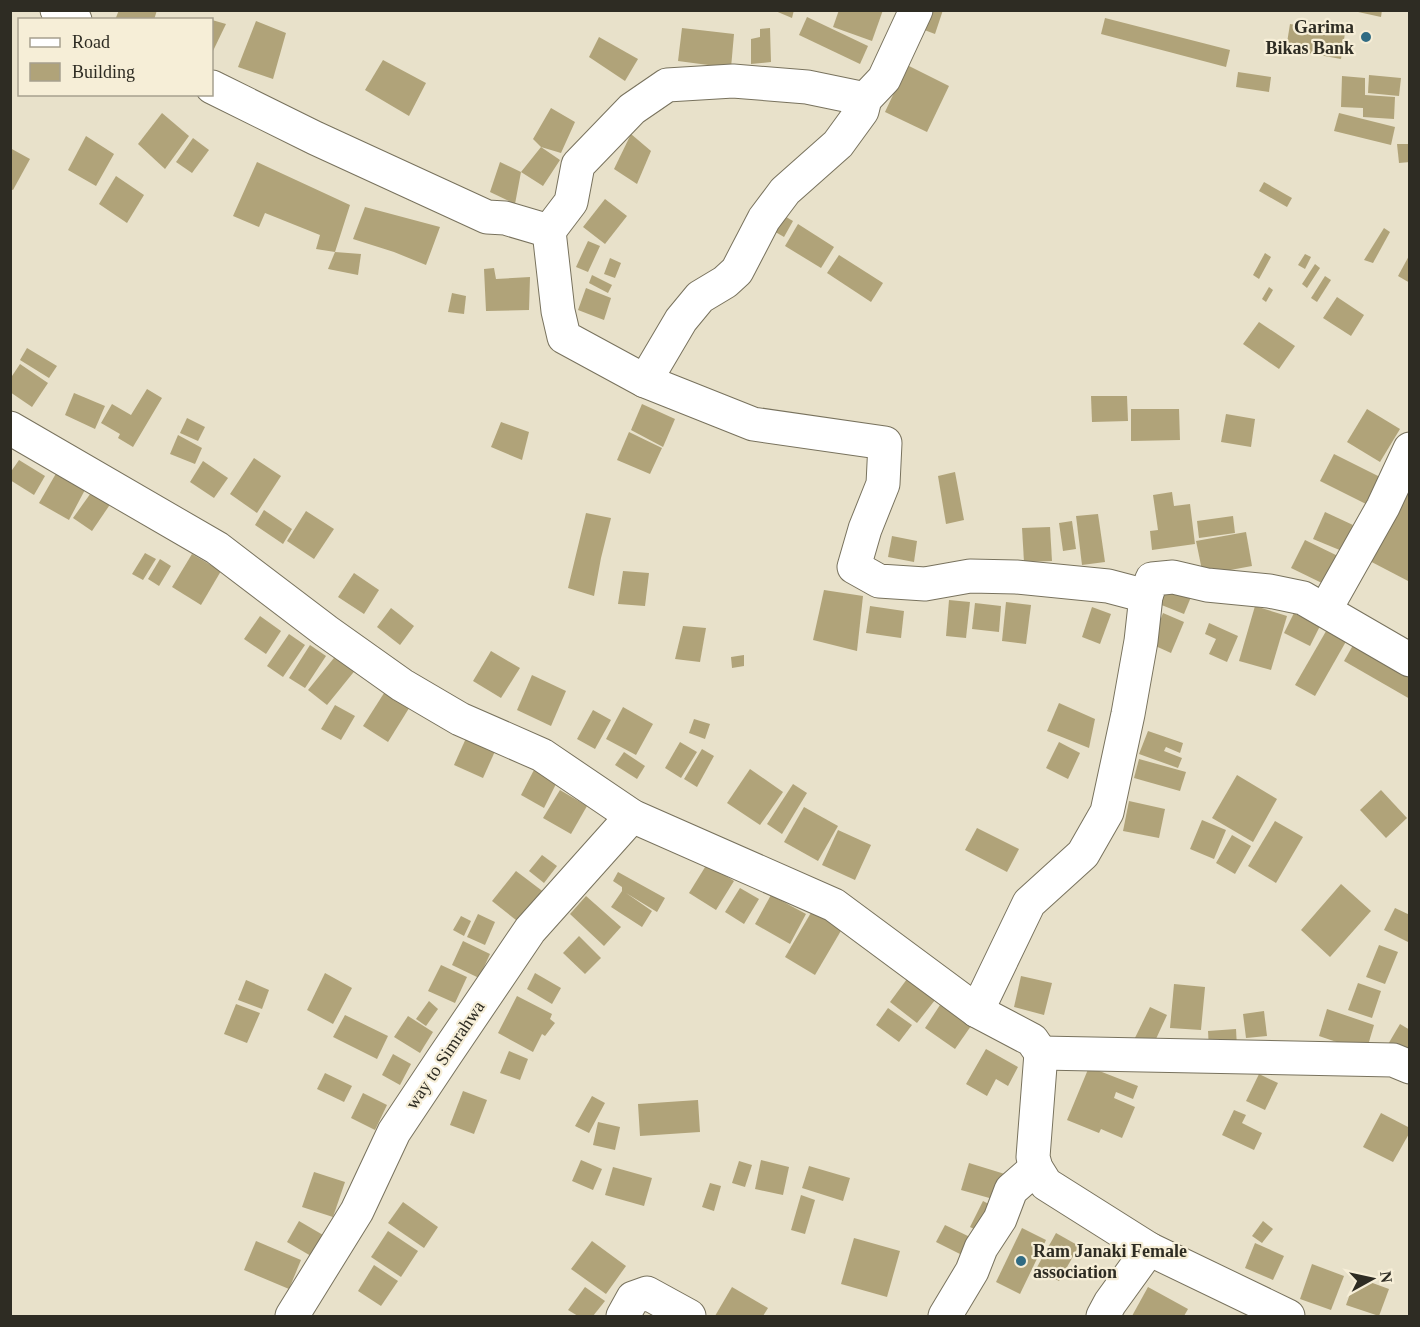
<svg xmlns="http://www.w3.org/2000/svg" width="1420" height="1327" viewBox="0 0 1420 1327" font-family="Georgia,serif">
<style>
.building{fill:#b0a379}
.lines{fill:none;stroke-linecap:round;stroke-linejoin:round}
.minor-casing{stroke:#78725d;stroke-width:35}
.minor{stroke:#fff;stroke-width:33}
.poi-dot{fill:#306b83;stroke:#f6eed7;stroke-width:2}
.labels{text-anchor:middle;stroke-width:4.5;stroke-linejoin:round;paint-order:stroke}
.poi-label{font-size:18px;font-weight:bold;fill:#2e2c23;stroke:#f6eed7;text-anchor:end}
.street-label{font-size:18px;fill:#2e2c23;stroke:#f6eed7}
</style>
<rect width="100%" height="100%" fill="#e8e1ca"/>
<g class="building">
<path d="M119,10H157L154,20H115Z"/>
<path d="M773,10H794L792,18Z"/>
<path d="M839,10H883L872,41L833,27Z"/>
<path d="M926,10H943L935,34L919,28Z"/>
<path d="M1349,10H1382L1381,17Z"/>
<path d="M807,17L868,46L860,64L799,35Z"/>
<path d="M1105,18L1230,50L1226,67L1101,34Z"/>
<path d="M212,20L226,24L212,53Z"/>
<path d="M256,21L286,33L273,79L238,67Z"/>
<path d="M1290,24L1345,33L1341,59L1286,49Z"/>
<path d="M682,28L734,34L731,68L678,61Z"/>
<path d="M770,28L771,62L751,64V39L760,37V29Z"/>
<path d="M599,37L638,59L625,81L589,57Z"/>
<path d="M383,60L426,83L409,116L365,90Z"/>
<path d="M907,65L949,86L927,132L885,112Z"/>
<path d="M1238,72L1271,77L1269,92L1236,87Z"/>
<path d="M1369,75L1401,78L1399,96L1368,93Z"/>
<path d="M1342,76L1365,78V95L1395,97L1394,119L1363,117V108L1341,107Z"/>
<path d="M551,108L575,122L561,153L541,147L560,160L543,186L521,172L541,147L533,139Z"/>
<path d="M162,113L189,136L165,169L138,144Z"/>
<path d="M1339,113L1395,127L1391,145L1334,131Z"/>
<path d="M631,134L651,151L637,184L614,169Z"/>
<path d="M86,136L114,154L96,186L68,170Z"/>
<path d="M193,138L209,150L192,173L176,162Z"/>
<path d="M1397,144H1410V162L1399,163Z"/>
<path d="M10,148L30,159L13,190L10,189Z"/>
<path d="M257,162L350,205L335,252L316,249L320,235L265,213L259,227L233,216Z"/>
<path d="M500,162L521,172L515,204L490,192Z"/>
<path d="M116,176L144,195L127,223L99,204Z"/>
<path d="M1264,182L1292,198L1287,207L1259,191Z"/>
<path d="M605,199L627,216L605,244L583,227Z"/>
<path d="M365,207L440,227L426,265L394,252L353,239Z"/>
<path d="M781,214L793,221L784,237L772,230Z"/>
<path d="M798,224L834,247L821,268L785,246Z"/>
<path d="M1384,228L1390,232L1373,263L1364,260Z"/>
<path d="M588,241L600,246L588,272L576,267Z"/>
<path d="M335,252L361,254L358,275L328,269Z"/>
<path d="M1265,253L1271,257L1259,279L1253,275Z"/>
<path d="M1305,254L1311,257L1305,269L1298,265Z"/>
<path d="M1410,254V283L1398,276Z"/>
<path d="M839,255L883,283L871,302L827,273Z"/>
<path d="M610,258L621,263L615,278L604,274Z"/>
<path d="M1315,264L1320,268L1307,288L1302,284Z"/>
<path d="M494,268L496,279L530,277L529,310L486,311L484,269Z"/>
<path d="M592,275L612,285L608,293L589,283Z"/>
<path d="M1325,276L1331,280L1317,302L1311,298Z"/>
<path d="M1269,287L1273,290L1266,302L1262,299Z"/>
<path d="M586,288L611,298L604,320L578,310Z"/>
<path d="M452,293L466,296L464,314L448,312Z"/>
<path d="M1337,297L1364,315L1351,336L1323,318Z"/>
<path d="M1259,322L1295,346L1279,369L1243,344Z"/>
<path d="M27,348L57,366L49,378L20,360Z"/>
<path d="M20,364L48,383L32,407L10,392V379Z"/>
<path d="M147,389L162,398L133,447L118,438L120,434L101,423L112,404L131,415Z"/>
<path d="M74,393L105,406L95,429L65,415Z"/>
<path d="M1091,396H1127L1128,421L1092,422Z"/>
<path d="M642,404L675,419L663,447L631,430Z"/>
<path d="M1131,409H1179L1180,440L1131,441Z"/>
<path d="M1367,409L1400,429L1380,462L1347,442Z"/>
<path d="M1226,414L1255,419L1251,447L1221,442Z"/>
<path d="M187,418L205,427L198,441L180,433Z"/>
<path d="M501,422L529,432L522,460L491,447Z"/>
<path d="M629,432L662,448L650,474L617,460Z"/>
<path d="M178,435L202,448L195,464L170,454Z"/>
<path d="M1334,454L1386,480L1372,507L1320,481Z"/>
<path d="M254,458L281,476L257,513L230,494Z"/>
<path d="M19,460L45,476L34,495L10,480V473Z"/>
<path d="M203,461L228,478L214,498L190,482Z"/>
<path d="M58,470L87,486L69,520L39,503Z"/>
<path d="M1410,470V582L1364,558Z"/>
<path d="M955,472L964,520L946,524L938,476Z"/>
<path d="M93,490L111,503L92,531L73,518Z"/>
<path d="M1172,492L1174,506L1190,504L1195,544L1152,550L1150,531L1158,530L1153,495Z"/>
<path d="M264,510L292,529L283,544L255,525Z"/>
<path d="M306,511L334,529L314,559L287,541Z"/>
<path d="M1325,512L1353,525L1342,551L1313,539Z"/>
<path d="M586,513L611,518L601,558L594,596L568,588Z"/>
<path d="M1098,514L1105,562L1082,565L1076,516Z"/>
<path d="M1233,516L1235,533L1199,538L1197,521Z"/>
<path d="M1072,521L1076,549L1063,551L1059,523Z"/>
<path d="M1050,527L1052,561L1024,562L1022,528Z"/>
<path d="M1246,532L1252,566L1203,575L1196,541Z"/>
<path d="M892,536L917,541L914,562L888,557Z"/>
<path d="M1305,540L1340,557L1326,585L1291,568Z"/>
<path d="M145,553L156,559L143,580L132,574Z"/>
<path d="M192,554L221,571L201,605L172,587Z"/>
<path d="M160,559L171,566L159,586L148,579Z"/>
<path d="M623,571L649,573L645,606L618,604Z"/>
<path d="M354,573L379,590L364,614L338,597Z"/>
<path d="M1166,586L1191,597L1184,614L1159,604Z"/>
<path d="M824,590L863,596L857,651L813,640Z"/>
<path d="M949,600L970,602L966,638L946,636Z"/>
<path d="M1006,602L1031,605L1026,644L1002,641Z"/>
<path d="M975,603L1001,606L999,632L972,629Z"/>
<path d="M870,606L904,611L901,638L866,633Z"/>
<path d="M1255,606L1287,616L1271,670L1239,661Z"/>
<path d="M1092,607L1111,614L1100,644L1082,637Z"/>
<path d="M391,608L414,626L400,645L377,627Z"/>
<path d="M1163,613L1184,622L1171,653L1151,644Z"/>
<path d="M1294,613L1320,626L1310,646L1284,633Z"/>
<path d="M260,616L281,631L266,654L244,639Z"/>
<path d="M1209,623L1238,636L1227,662L1209,654L1216,639L1205,634Z"/>
<path d="M683,626L706,628L700,662L675,659Z"/>
<path d="M1329,626L1348,638L1315,696L1295,685Z"/>
<path d="M289,634L305,645L283,677L267,666Z"/>
<path d="M1356,640L1410,672V699L1344,661Z"/>
<path d="M310,645L326,656L305,688L289,678Z"/>
<path d="M491,651L520,668L501,698L473,681Z"/>
<path d="M338,653L357,668L327,705L308,690Z"/>
<path d="M744,655V666L732,668L731,657Z"/>
<path d="M532,675L566,691L551,726L517,710Z"/>
<path d="M386,690L411,705L388,742L363,726Z"/>
<path d="M1059,703L1095,719L1089,748L1047,731Z"/>
<path d="M335,705L355,716L341,740L321,729Z"/>
<path d="M623,707L653,724L636,755L606,739Z"/>
<path d="M593,710L611,720L595,749L577,739Z"/>
<path d="M694,719L710,724L705,739L689,733Z"/>
<path d="M1148,731L1183,743L1180,753L1166,747L1164,751L1182,758L1178,768L1139,754Z"/>
<path d="M467,736L496,749L483,778L454,765Z"/>
<path d="M680,742L697,752L681,778L665,768Z"/>
<path d="M1059,742L1080,753L1068,779L1046,768Z"/>
<path d="M702,749L714,756L697,787L684,779Z"/>
<path d="M624,752L645,766L637,779L615,765Z"/>
<path d="M1139,759L1186,772L1180,791L1134,778Z"/>
<path d="M536,766L559,778L544,808L521,795Z"/>
<path d="M750,769L783,792L760,825L727,803Z"/>
<path d="M1237,775L1277,799L1253,842L1212,818Z"/>
<path d="M793,784L807,793L782,834L767,824Z"/>
<path d="M560,790L587,806L571,834L543,818Z"/>
<path d="M1381,790L1407,818L1386,838L1360,810Z"/>
<path d="M1129,801L1165,809L1159,838L1123,831Z"/>
<path d="M804,807L838,826L818,861L784,842Z"/>
<path d="M1202,820L1226,830L1214,859L1190,849Z"/>
<path d="M1275,821L1303,837L1276,883L1248,866Z"/>
<path d="M977,828L1019,849L1007,872L965,850Z"/>
<path d="M838,830L871,845L855,880L822,865Z"/>
<path d="M1232,835L1251,846L1235,874L1216,863Z"/>
<path d="M542,855L557,866L544,883L529,871Z"/>
<path d="M707,864L734,881L716,910L689,893Z"/>
<path d="M516,871L545,893L521,924L492,901Z"/>
<path d="M618,872L665,898L657,912L626,893L652,911L642,927L611,907L622,891V887L613,881Z"/>
<path d="M1341,884L1371,911L1330,957L1301,930Z"/>
<path d="M740,888L759,899L744,924L725,912Z"/>
<path d="M771,895L806,914L790,944L755,924Z"/>
<path d="M586,896L621,927L604,946L570,914Z"/>
<path d="M1395,908L1410,915V943L1384,930Z"/>
<path d="M812,911L842,929L815,975L785,957Z"/>
<path d="M478,914L495,922L485,945L467,937Z"/>
<path d="M461,916L471,921L464,936L453,930Z"/>
<path d="M579,936L601,958L585,974L563,953Z"/>
<path d="M463,941L490,954L479,978L452,965Z"/>
<path d="M1379,945L1398,952L1385,984L1366,977Z"/>
<path d="M441,965L467,977L455,1003L428,991Z"/>
<path d="M325,973L352,988L333,1024L307,1010Z"/>
<path d="M535,973L561,988L552,1004L527,989Z"/>
<path d="M1021,976L1052,983L1044,1015L1014,1007Z"/>
<path d="M907,979L935,1000L917,1023L890,1002Z"/>
<path d="M246,980L269,990L262,1009L238,1000Z"/>
<path d="M1358,983L1381,991L1372,1018L1348,1010Z"/>
<path d="M1174,984L1205,987L1201,1030L1170,1028Z"/>
<path d="M517,996L552,1014L550,1019L555,1023L545,1036L542,1034L533,1052L498,1033Z"/>
<path d="M429,1001L438,1009L426,1026L416,1019Z"/>
<path d="M236,1004L260,1013L247,1043L224,1034Z"/>
<path d="M940,1005L971,1026L955,1049L925,1028Z"/>
<path d="M1150,1007L1167,1015L1150,1052L1132,1044Z"/>
<path d="M888,1008L912,1025L899,1042L876,1025Z"/>
<path d="M1327,1009L1374,1025L1366,1052L1319,1036Z"/>
<path d="M1264,1011L1267,1036L1246,1038L1243,1014Z"/>
<path d="M345,1015L388,1036L377,1059L333,1037Z"/>
<path d="M408,1016L433,1032L420,1053L394,1037Z"/>
<path d="M1400,1024L1410,1030V1060L1387,1046Z"/>
<path d="M1236,1029L1237,1047L1209,1049L1208,1031Z"/>
<path d="M986,1049L1018,1067L1008,1086L996,1079L987,1096L966,1084Z"/>
<path d="M509,1051L528,1059L520,1080L500,1073Z"/>
<path d="M393,1054L411,1064L400,1085L382,1075Z"/>
<path d="M1089,1067L1138,1086L1133,1099L1116,1092L1114,1098L1135,1107L1122,1138L1101,1129L1099,1133L1067,1120Z"/>
<path d="M325,1073L352,1086L344,1102L317,1089Z"/>
<path d="M1259,1074L1278,1083L1265,1110L1246,1101Z"/>
<path d="M463,1091L487,1100L474,1134L450,1125Z"/>
<path d="M363,1093L387,1105L375,1130L351,1118Z"/>
<path d="M592,1096L605,1103L589,1133L575,1126Z"/>
<path d="M698,1100L700,1132L640,1136L638,1104Z"/>
<path d="M1234,1110L1246,1115L1242,1123L1262,1133L1254,1150L1222,1135Z"/>
<path d="M1381,1113L1410,1128V1132L1393,1162L1363,1147Z"/>
<path d="M598,1122L620,1127L615,1150L593,1145Z"/>
<path d="M581,1160L602,1169L593,1190L572,1181Z"/>
<path d="M761,1160L789,1167L783,1195L755,1189Z"/>
<path d="M739,1161L752,1165L745,1187L732,1183Z"/>
<path d="M969,1163L1008,1175L1000,1201L961,1190Z"/>
<path d="M809,1166L850,1178L843,1201L802,1188Z"/>
<path d="M613,1167L652,1178L644,1206L605,1195Z"/>
<path d="M314,1172L345,1182L333,1217L302,1207Z"/>
<path d="M710,1183L721,1186L714,1211L702,1207Z"/>
<path d="M801,1195L815,1200L805,1234L791,1230Z"/>
<path d="M983,1201L998,1209L986,1235L970,1227Z"/>
<path d="M403,1202L438,1227L424,1248L388,1223Z"/>
<path d="M299,1221L323,1235L311,1256L287,1242Z"/>
<path d="M1263,1221L1273,1229L1262,1243L1252,1236Z"/>
<path d="M945,1225L970,1237L962,1255L936,1242Z"/>
<path d="M1022,1228L1046,1240L1020,1294L996,1282Z"/>
<path d="M388,1231L418,1251L401,1277L371,1257Z"/>
<path d="M1056,1233L1079,1246L1059,1281L1036,1269Z"/>
<path d="M854,1238L900,1251L887,1297L841,1284Z"/>
<path d="M256,1241L301,1260L289,1289L244,1270Z"/>
<path d="M592,1241L626,1266L606,1294L571,1269Z"/>
<path d="M1255,1243L1284,1256L1273,1280L1245,1268Z"/>
<path d="M1312,1264L1344,1276L1331,1310L1300,1299Z"/>
<path d="M374,1265L398,1281L381,1306L358,1291Z"/>
<path d="M1356,1277L1389,1289L1379,1316L1346,1305Z"/>
<path d="M585,1287L605,1301L593,1316H578L568,1310Z"/>
<path d="M732,1287L768,1308L763,1316H715Z"/>
<path d="M1148,1287L1188,1309L1184,1316H1132Z"/>
</g>
<g class="lines">
<defs>
<g id="minor">
<path d="M57,10L75,20"/>
<path d="M212,87L315,138L487,217L505,218L549,231L571,202L578,165L632,109L667,85L733,81L807,87L865,99"/>
<path d="M549,231L558,311L564,337L645,381L753,424L885,443L883,484L865,529L854,567L879,581L925,584L970,576L1016,577L1108,586L1146,596L1141,641L1128,714L1107,812L1083,854L1029,903L977,1011"/>
<path d="M645,381L681,320L700,297L725,282L737,271L764,219L785,191L838,144L862,111L865,99L884,79L916,10"/>
<path d="M10,428L217,548L326,631L402,685L460,719L542,755L632,816L834,905L977,1011L1032,1040L1041,1053L1033,1157L1036,1168L1046,1184L1149,1249L1288,1316"/>
<path d="M1146,596L1152,579L1173,577L1207,585L1269,591L1303,598L1410,660"/>
<path d="M1325,610L1383,507L1410,449"/>
<path d="M1041,1053L1393,1060L1410,1067"/>
<path d="M292,1316L357,1211L394,1132L444,1057L530,930L632,816"/>
<path d="M623,1316L633,1298L647,1293L689,1316"/>
<path d="M945,1316L972,1271L981,1248L1000,1219L1011,1190L1036,1168"/>
<path d="M1103,1316L1110,1303L1149,1249"/>
</g>
</defs>
<use href="#minor" class="minor-casing"/>
<use href="#minor" class="minor"/>
</g>
<g class="poi-dot">
<circle cx="1366" cy="37" r="6"/>
<circle cx="1021" cy="1261" r="6"/>
</g>
<g class="labels">
<g class="poi-label">
<text x="1354" y="33">Garima<tspan x="1354" dy="21">Bikas Bank</tspan></text>
<text x="1033" y="1257" text-anchor="start">Ram Janaki Female<tspan x="1033" dy="21">association</tspan></text>
</g>
<g class="street-label">
<text transform="translate(445 1055) rotate(-56)" y="6">way to Simrahwa</text>
</g>
</g>
<rect width="1420" height="1327" fill="none" stroke="#2e2c23" stroke-width="24"/>
<rect x="18" y="18" width="195" height="78" fill="#f6eed7" stroke="#a6a08f" stroke-width="1.5"/>
<rect x="30" y="38" width="30" height="9" fill="#ffffff" stroke="#a6a08f" stroke-width="1.5"/>
<text x="72" y="48" font-size="18" fill="#2e2c23">Road</text>
<rect x="30" y="63" width="30" height="18" fill="#b0a379" stroke="#a6a08f" stroke-width="1.5"/>
<text x="72" y="78" font-size="18" fill="#2e2c23">Building</text>
<g transform="translate(1372 1279) rotate(82)" stroke="#f6eed7" stroke-width="4.5" paint-order="stroke">
<path d="M0-4.5L10 22L0 15L-10 22Z" fill="#2e2c23"/>
<text y="-9" font-size="16" font-weight="bold" text-anchor="middle" fill="#2e2c23">N</text>
</g>
</svg>
